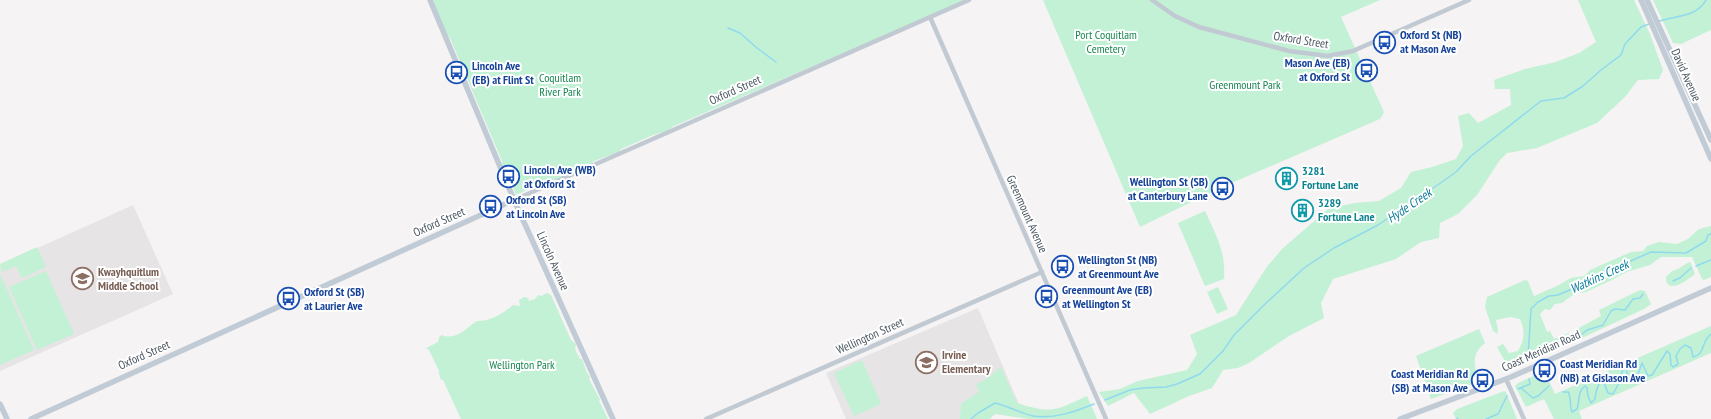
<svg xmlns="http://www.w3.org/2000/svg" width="1711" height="419" viewBox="0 0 1711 419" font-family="'PT Sans Narrow',sans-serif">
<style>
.education{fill:#e6e4e5}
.green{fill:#c3f1d5}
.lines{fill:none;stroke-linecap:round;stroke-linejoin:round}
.stream{stroke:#90daee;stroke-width:1.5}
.tertiary{stroke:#c1cad2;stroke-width:4.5}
.secondary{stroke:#c1cbd6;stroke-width:5.5}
.labels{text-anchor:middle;stroke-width:4;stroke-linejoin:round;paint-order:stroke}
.park-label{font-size:12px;fill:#17864f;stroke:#fff}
.transit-label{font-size:12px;font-weight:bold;fill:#164399;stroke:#fff;text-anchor:start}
.street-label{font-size:12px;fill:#4a5661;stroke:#fff}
.culture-label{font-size:12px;font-weight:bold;fill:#0d838f;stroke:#fff;text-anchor:start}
.education-label{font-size:12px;font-weight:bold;fill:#785e54;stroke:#fff;text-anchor:start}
.water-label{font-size:13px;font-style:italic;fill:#0c7c9b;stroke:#fff}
</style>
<rect width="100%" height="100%" fill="#f5f3f3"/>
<g class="education">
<path d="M133,205L173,294L0,371V265Z"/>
<path d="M978,308L1019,404L995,410L987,419H846L826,373Z"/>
</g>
<g class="green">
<path d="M433,0H966L674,126L667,131L653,135L621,149L619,152L594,161L591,164H587L556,180H549L516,195L506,171L503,170L502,161L450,38L444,31Z"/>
<path d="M1043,0H1380L1341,17L1384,112L1380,119L1220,188L1140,227Z"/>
<path d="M1578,0H1634L1650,34L1663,70L1659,79L1638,80L1625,97L1597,123L1537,148L1507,153L1500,160L1477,195L1458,214L1440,223L1439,238L1421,242L1396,259L1333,279L1321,303L1324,318L1289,336L1249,363L1238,368L1223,370L1212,388L1189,396L1150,414L1134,393L1108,406L1099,392L1120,389L1138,381L1187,370L1197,354L1190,335L1236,315L1266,268L1282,249L1328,209L1354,203L1379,201L1401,188L1411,172L1432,167L1456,159L1463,146L1458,116L1469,113L1478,123L1511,105L1510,89H1495L1494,80L1525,69L1556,62L1579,53L1596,42Z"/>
<path d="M1653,0H1711V30L1681,44L1673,43Z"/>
<path d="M1205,211C1216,235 1226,252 1224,279L1205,286L1178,223Z"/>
<path d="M1711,226V277L1704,280L1702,279L1692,257H1661L1650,265L1626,272L1612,280L1586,292L1574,294L1562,303L1555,304L1550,310L1545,309L1540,314L1547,332L1550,331L1554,339L1569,333L1572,341L1571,343L1509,369L1497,347L1503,344L1509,353L1518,351C1525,339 1525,331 1520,319L1510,317L1496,320L1498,330L1497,334L1493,331L1485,307L1487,297L1525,280L1528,281L1534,296L1557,286L1571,278L1584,276L1590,270L1631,252L1643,251L1647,246L1659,242L1677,244L1688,239L1699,229Z"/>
<path d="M37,247L46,267L22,278L16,266L2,272L0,264Z"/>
<path d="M1689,262L1691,263L1695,274C1688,280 1666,296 1666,277L1672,271L1678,269Z"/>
<path d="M46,271L74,334L37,350L9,287Z"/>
<path d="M0,274L34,350L0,365Z"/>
<path d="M1218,287L1228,309L1217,314L1207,292Z"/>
<path d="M1640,290L1645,291L1651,304L1644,309L1582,338L1577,336L1575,330L1601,316L1599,310Z"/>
<path d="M547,293L551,295L571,340L576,344L575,349L580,359H582L587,373L590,377L589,379L600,400L599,401L608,419H461L443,380H441L439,374V371L429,350L426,348L438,342L439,337L442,335C456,341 466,328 477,321C491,321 502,314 513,305L520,306L519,300L524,297L528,298L529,301L535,299L538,295L541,296Z"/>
<path d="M1711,326V353L1579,411L1582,419H1554L1544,399L1526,407L1515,386L1518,383L1543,372L1550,383L1555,394Z"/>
<path d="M1479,329L1485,343C1470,355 1475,365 1478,382L1431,399L1416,356Z"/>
<path d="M862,360L881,404L854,416L834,373Z"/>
<path d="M1001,367L1017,403C1052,414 1054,411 1087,396L1097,419H1029L995,414L990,419H960L961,404L979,392L976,384L985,380Z"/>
<path d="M1504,391L1506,392L1517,419H1456L1453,413L1457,409Z"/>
</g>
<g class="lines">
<g class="stream">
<path d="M1659,21C1675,16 1697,17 1706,0"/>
<path d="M728,28L740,33L757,48L776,62"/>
<path d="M1696,266L1711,260"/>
<path d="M1673,281L1680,278L1691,268"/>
<path d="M1581,335L1587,330L1603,325L1611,311L1615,309L1625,310L1633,299L1640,298L1643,294"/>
<path d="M1528,357L1531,309L1538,302L1549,296L1558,295L1574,288L1602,272L1617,267L1651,252L1686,253L1706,241L1708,235L1711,234"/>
<path d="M1528,357L1556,343L1569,341"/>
<path d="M1521,388L1533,398L1538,396L1549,386"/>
<path d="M1518,389L1530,384L1529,379"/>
<path d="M1563,392H1568C1572,398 1569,406 1572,412L1577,409C1580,401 1577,392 1585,386L1587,388L1588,396L1591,403L1595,399L1596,392L1600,381L1603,380L1608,393L1613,394L1619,383L1623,369L1626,368L1629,382L1631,383L1637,377L1642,363L1648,376L1652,375L1667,351L1670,354L1671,365L1673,367L1678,364L1676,356L1680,349L1685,345L1691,348L1693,357C1702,355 1702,349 1705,342C1706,339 1709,336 1711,334"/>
<path d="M1105,400L1130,390L1143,388L1166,387L1177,384L1200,374L1223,351L1234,335L1263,306L1304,268L1334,248L1378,225L1439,184L1456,172L1471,156L1541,101L1564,98L1583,86L1601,70L1621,55L1625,44L1641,27L1649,24"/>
<path d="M1457,418L1458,419"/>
<path d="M971,419L978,413L995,403C1008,406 1020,413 1033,416C1055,419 1074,412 1094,404"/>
<path d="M1486,419L1498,414L1507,396"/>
</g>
<g class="tertiary">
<path d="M1152,0L1175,16L1199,27L1289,51L1328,56L1353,51L1469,0"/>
<path d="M930,17L1106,419"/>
<path d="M514,200L969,0"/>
<path d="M1506,379L1524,419"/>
<path d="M706,419L1042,272"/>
</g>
<g class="secondary">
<path d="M430,0L514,200L613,419"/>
<path d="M1641,0L1711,159"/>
<path d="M1647,0L1711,140"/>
<path d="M0,404L7,419"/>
<path d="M31,419L514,200"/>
<path d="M1400,419L1511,377L1711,288"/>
</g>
</g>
<defs>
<symbol id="bus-ring" viewBox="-11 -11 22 22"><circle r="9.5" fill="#fff" stroke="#1a4fb4" stroke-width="1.5"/><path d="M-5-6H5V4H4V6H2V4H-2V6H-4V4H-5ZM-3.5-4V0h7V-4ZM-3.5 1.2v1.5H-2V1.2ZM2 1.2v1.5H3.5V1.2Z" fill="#1a4fb4"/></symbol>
<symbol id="building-ring" viewBox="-11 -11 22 22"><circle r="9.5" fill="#fff" stroke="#0f9aa8" stroke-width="1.5"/><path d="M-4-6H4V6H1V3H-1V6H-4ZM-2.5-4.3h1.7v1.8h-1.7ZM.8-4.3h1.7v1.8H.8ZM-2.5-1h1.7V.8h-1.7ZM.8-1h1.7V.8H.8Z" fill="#0f9aa8"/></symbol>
<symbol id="school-ring" viewBox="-11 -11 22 22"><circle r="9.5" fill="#fff" stroke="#8d6e63" stroke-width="1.5"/><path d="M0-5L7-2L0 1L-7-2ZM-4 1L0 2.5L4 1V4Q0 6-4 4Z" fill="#8d6e63"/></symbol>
</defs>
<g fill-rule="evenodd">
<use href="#bus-ring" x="1372" y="30" width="25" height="25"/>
<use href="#bus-ring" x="1354" y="58" width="25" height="25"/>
<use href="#bus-ring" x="444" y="60" width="25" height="25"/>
<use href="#bus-ring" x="496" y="164" width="25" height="25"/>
<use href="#building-ring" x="1274" y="166" width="25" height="25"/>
<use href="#bus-ring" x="1210" y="176" width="25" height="25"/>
<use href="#bus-ring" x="478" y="194" width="25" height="25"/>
<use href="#building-ring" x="1290" y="198" width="25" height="25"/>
<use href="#bus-ring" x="1050" y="254" width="25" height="25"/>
<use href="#school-ring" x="70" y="266" width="25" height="25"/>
<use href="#bus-ring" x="1034" y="284" width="25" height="25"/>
<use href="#bus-ring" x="276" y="286" width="25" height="25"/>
<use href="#school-ring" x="914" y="350" width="25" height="25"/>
<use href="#bus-ring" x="1532" y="358" width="25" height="25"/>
<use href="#bus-ring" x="1470" y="368" width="25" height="25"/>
</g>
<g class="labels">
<g class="park-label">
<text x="1106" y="39">Port Coquitlam<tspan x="1106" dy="14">Cemetery</tspan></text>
<text x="560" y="82">Coquitlam<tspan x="560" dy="14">River Park</tspan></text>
<text x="1245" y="89">Greenmount Park</text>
<text x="522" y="369">Wellington Park</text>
</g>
<g class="transit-label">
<text x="1400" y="39">Oxford St (NB)<tspan x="1400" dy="14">at Mason Ave</tspan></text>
<text x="1350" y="67" text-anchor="end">Mason Ave (EB)<tspan x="1350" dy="14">at Oxford St</tspan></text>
<text x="472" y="70">Lincoln Ave<tspan x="472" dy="14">(EB) at Flint St</tspan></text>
<text x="524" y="174">Lincoln Ave (WB)<tspan x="524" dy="14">at Oxford St</tspan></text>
<text x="1208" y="186" text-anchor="end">Wellington St (SB)<tspan x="1208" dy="14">at Canterbury Lane</tspan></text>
<text x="506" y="204">Oxford St (SB)<tspan x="506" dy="14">at Lincoln Ave</tspan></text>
<text x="1078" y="264">Wellington St (NB)<tspan x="1078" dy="14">at Greenmount Ave</tspan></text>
<text x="1062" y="294">Greenmount Ave (EB)<tspan x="1062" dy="14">at Wellington St</tspan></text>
<text x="304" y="296">Oxford St (SB)<tspan x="304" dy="14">at Laurier Ave</tspan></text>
<text x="1560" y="368">Coast Meridian Rd<tspan x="1560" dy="14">(NB) at Gislason Ave</tspan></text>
<text x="1468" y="378" text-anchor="end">Coast Meridian Rd<tspan x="1468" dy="14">(SB) at Mason Ave</tspan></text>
</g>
<g class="street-label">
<text transform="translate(1301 40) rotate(9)" y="4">Oxford Street</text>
<text transform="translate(1686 75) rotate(66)" y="4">David Avenue</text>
<text transform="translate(735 90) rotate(-24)" y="4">Oxford Street</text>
<text transform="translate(1027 214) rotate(66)" y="4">Greenmount Avenue</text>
<text transform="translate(439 222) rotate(-24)" y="4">Oxford Street</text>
<text transform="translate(553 261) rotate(66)" y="4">Lincoln Avenue</text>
<text transform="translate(870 336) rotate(-24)" y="4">Wellington Street</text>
<text transform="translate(1541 351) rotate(-24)" y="4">Coast Meridian Road</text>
<text transform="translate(144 355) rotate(-24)" y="4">Oxford Street</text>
</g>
<g class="culture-label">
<text x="1302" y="175">3281<tspan x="1302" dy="14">Fortune Lane</tspan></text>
<text x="1318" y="207">3289<tspan x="1318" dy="14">Fortune Lane</tspan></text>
</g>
<g class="education-label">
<text x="98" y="276">Kwayhquitlum<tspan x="98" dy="14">Middle School</tspan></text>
<text x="942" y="359">Irvine<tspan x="942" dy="14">Elementary</tspan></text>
</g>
<g class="water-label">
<text transform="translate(1409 205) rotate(-34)" y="5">Hyde Creek</text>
<text transform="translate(1599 276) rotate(-25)" y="5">Watkins Creek</text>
</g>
</g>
</svg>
